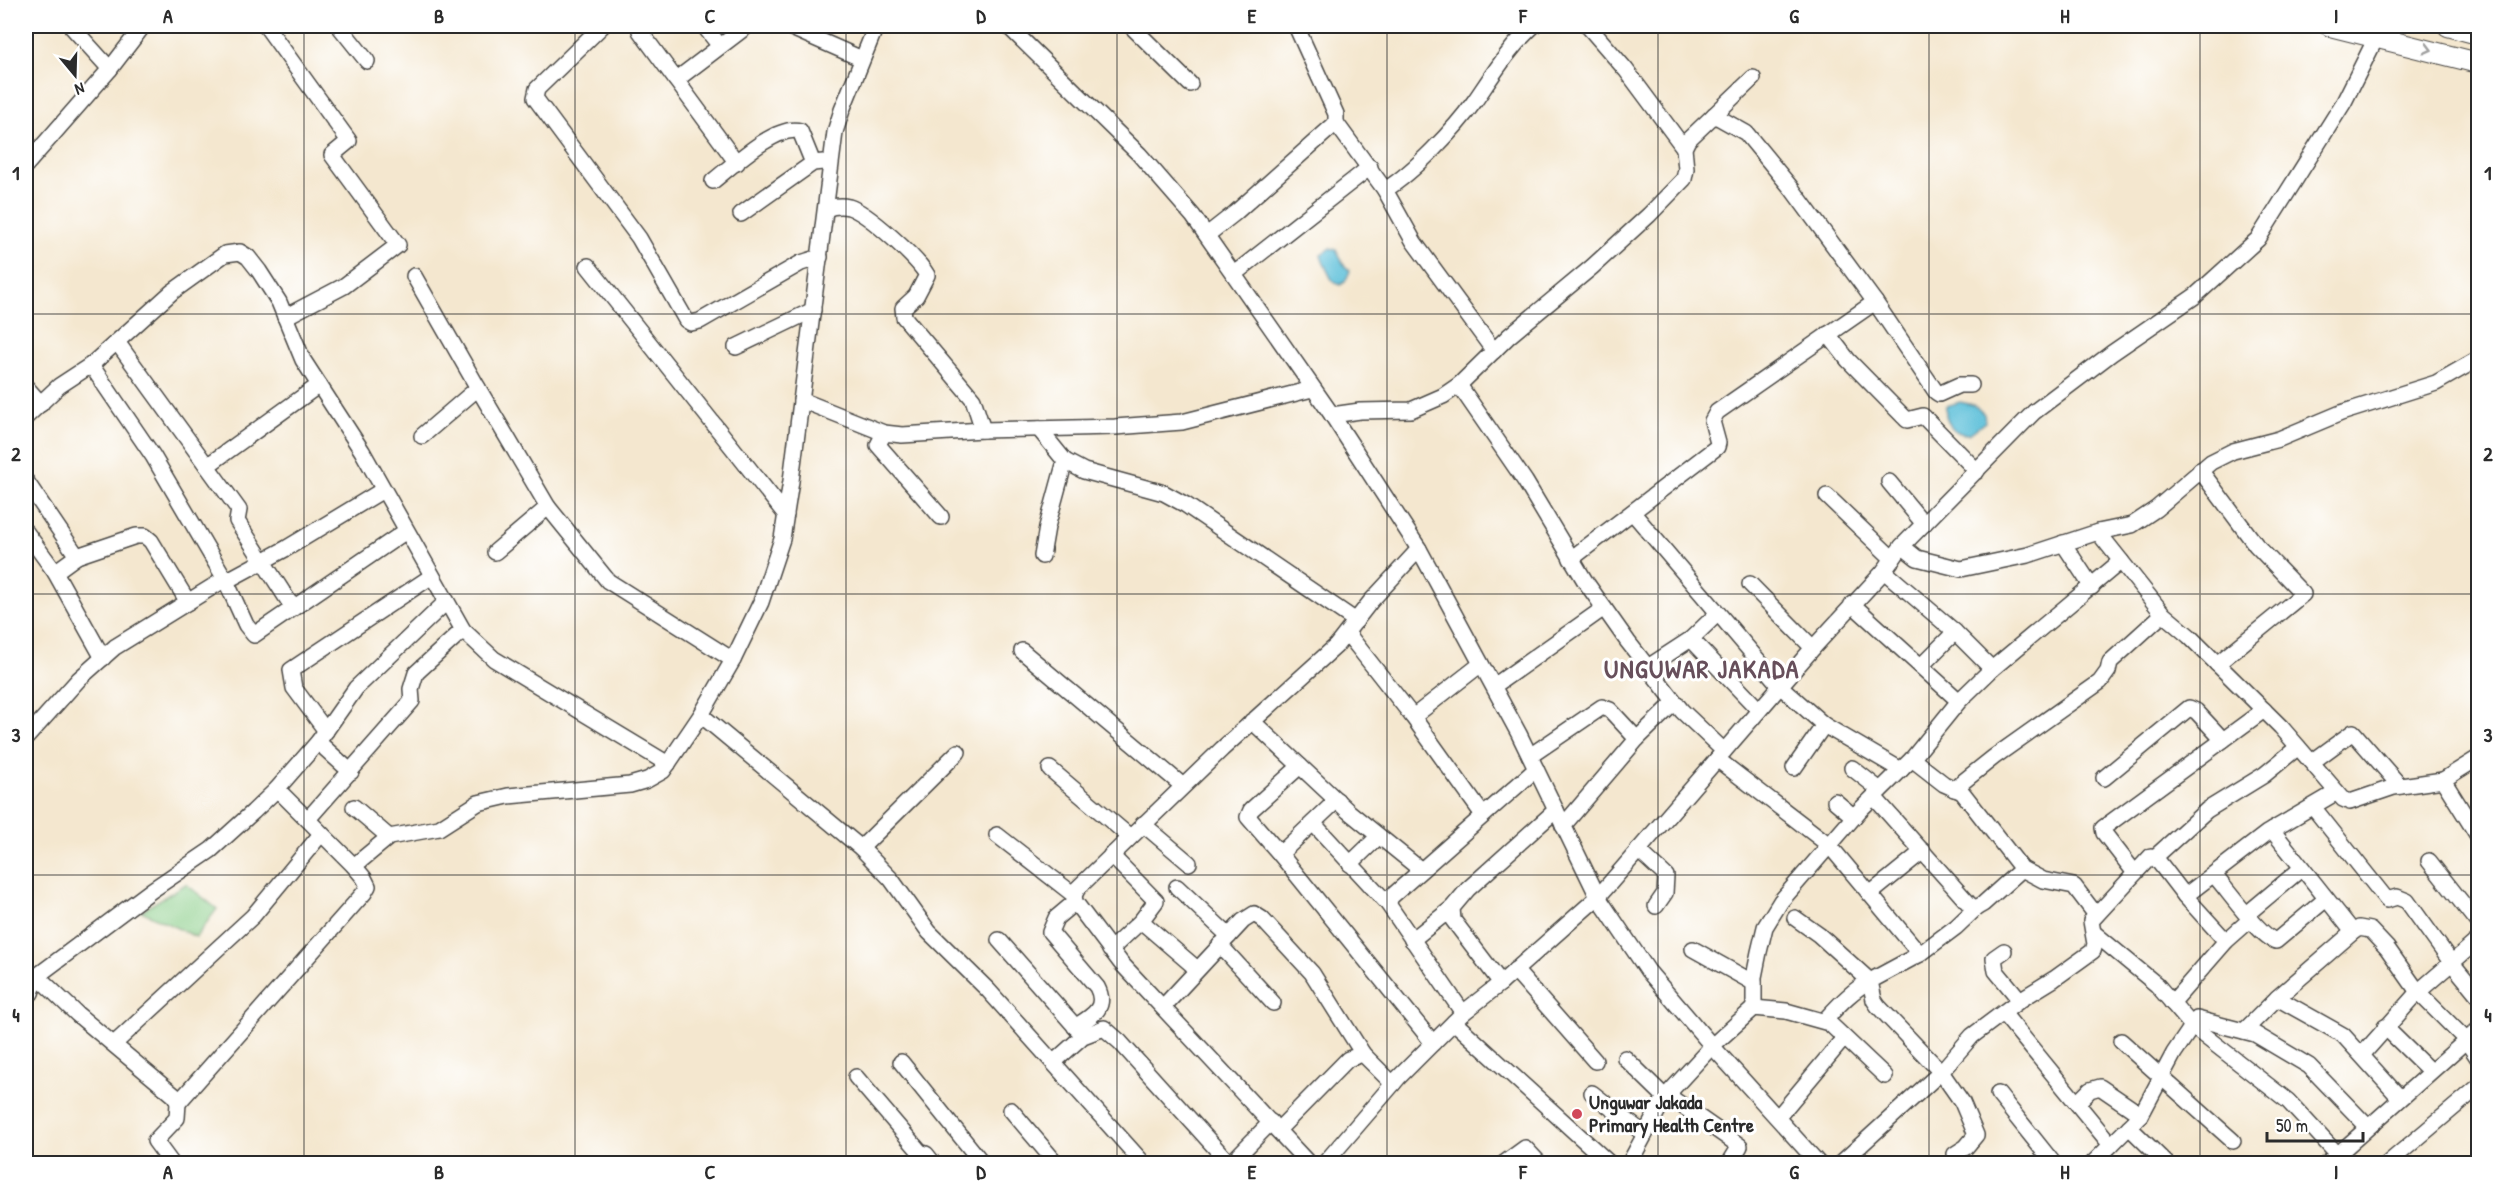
<svg xmlns="http://www.w3.org/2000/svg" width="2504" height="1189" viewBox="0 0 2504 1189" font-family="'Patrick Hand',sans-serif">
<style>
.green{fill:#89cd87;stroke:#5a7c59;stroke-width:1.5}
.water{fill:#5bbfd9;stroke:#437582;stroke-width:1.5}
.lines{fill:none;stroke-linecap:round;stroke-linejoin:round}
.minor-casing{stroke:#494744;stroke-width:18}
.major-casing{stroke:#494744;stroke-width:22}
.minor{stroke:#fff;stroke-width:15}
.major{stroke:#fff;stroke-width:20}
.oneway{stroke:#a0a0a0}
.grid{fill:none;stroke:#2b2b2b;stroke-width:1.5;stroke-opacity:0.55}
.poi-dot{fill:#d1495b;stroke:#fff;stroke-width:2}
.labels{text-anchor:middle;stroke-width:6;stroke-linejoin:round;paint-order:stroke}
.poi-label{font-size:20px;font-weight:bold;fill:#2b2b2b;stroke:#fff;text-anchor:start}
.district-label{font-size:26px;font-weight:bold;letter-spacing:1.5px;fill:#674f5b;stroke:#fff}
.neatline{fill:none;stroke:#2b2b2b;stroke-width:2}
.grid-label{font-size:20px;text-anchor:middle;font-weight:bold;fill:#2b2b2b}
</style>
<rect width="100%" height="100%" fill="#fff"/>
<filter id="ink" filterUnits="userSpaceOnUse"><feTurbulence type="fractalNoise" baseFrequency=".0167" numOctaves="2"/><feDisplacementMap in="SourceGraphic" scale="12" xChannelSelector="R" yChannelSelector="G"/><feConvolveMatrix kernelMatrix="1 2 1 2 8 2 1 2 1" color-interpolation-filters="sRGB"/></filter>
<filter id="wash" filterUnits="userSpaceOnUse"><feTurbulence type="fractalNoise" baseFrequency=".008" numOctaves="4" result="noise"/><feDisplacementMap in="SourceGraphic" scale="24" xChannelSelector="R" yChannelSelector="G"/><feGaussianBlur stdDeviation="1.35" result="paint"/><feColorMatrix in="noise" values="0 0 0 0 0 0 0 0 0 0 0 0 0 0 0 0 0 1.4 0 .05"/><feComposite in="paint" operator="in"/></filter>
<g filter="url(#wash)">
<rect width="100%" height="100%" fill="#f4e7cf"/>
<path class="green" d="M186,884L217,909L196,937L141,911Z"/>
<g class="water">
<path d="M1330,248L1336,250L1344,265L1350,271L1345,282L1340,285L1332,280C1329,273 1322,262 1321,255Z"/>
<path d="M1960,402L1974,405L1984,414L1985,422L1969,434C1952,435 1944,420 1946,406Z"/>
</g>
</g>
<g filter="url(#ink)">
<g class="lines">
<defs>
<g id="minor">
<path d="M71,26L110,69"/>
<path d="M266,26L349,141L332,155L398,245L344,286L285,317"/>
<path d="M339,26L367,61"/>
<path d="M602,26L537,89L535,98L639,238L686,320L691,323L700,321L801,263L820,257"/>
<path d="M704,26L720,46"/>
<path d="M787,26L862,59"/>
<path d="M1008,26L1139,154L1193,216L1332,415L1419,549L1519,734L1598,897L1648,971L1712,1046L1819,1164"/>
<path d="M1131,26L1190,84"/>
<path d="M1588,26L1626,70L1684,148"/>
<path d="M640,31L737,163"/>
<path d="M676,80L747,26"/>
<path d="M1714,115L1746,133L1792,189L1875,302L1936,392L1939,394L1959,385H1971"/>
<path d="M1336,123L1385,190C1414,172 1454,130 1474,102C1492,76 1509,48 1533,26"/>
<path d="M26,165L110,69L143,26"/>
<path d="M713,181C731,167 776,124 800,131L813,163"/>
<path d="M1385,190L1414,242L1494,351"/>
<path d="M826,209C833,206 841,205 849,207C868,213 917,258 927,275L916,296L903,308L904,317L973,399L983,430"/>
<path d="M741,214L813,163L823,162"/>
<path d="M1207,235L1235,213L1336,123V114L1296,26"/>
<path d="M588,266L786,515"/>
<path d="M1234,274L1370,167"/>
<path d="M414,276L478,388"/>
<path d="M1828,334L1848,360L1907,420L1923,416L1977,471"/>
<path d="M117,342L207,466L319,385"/>
<path d="M736,347L813,310"/>
<path d="M91,365L153,456L225,579L246,625L254,635L406,531"/>
<path d="M1459,385L1525,481L1585,581L1628,642L1682,711L1724,751"/>
<path d="M26,387L41,404"/>
<path d="M801,400L884,433"/>
<path d="M1332,415L1360,411L1411,410L1443,396L1459,385L1509,336L1592,267L1649,215L1684,179L1686,169L1684,148L1688,140L1753,78"/>
<path d="M26,417L59,386L91,365L172,292L225,254L240,252L248,257L259,271L279,302L303,360L362,451L463,630L494,659L668,764"/>
<path d="M1039,429L1065,461L1084,471L1164,493L1186,505L1356,621"/>
<path d="M422,436L478,388L548,507"/>
<path d="M207,466L239,510L237,521L293,608"/>
<path d="M2200,470L2256,545L2303,594L2217,664"/>
<path d="M26,481L77,556"/>
<path d="M1889,482L1924,524"/>
<path d="M1827,496L1893,559"/>
<path d="M1633,513L1780,686L1824,725L1901,770"/>
<path d="M941,517L878,445L884,433L902,435L983,430L1115,427L1182,422L1312,389"/>
<path d="M26,532L55,572L103,658"/>
<path d="M2098,532L2163,614L2189,636L2281,727L2343,799L2350,802L2394,787L2443,780L2478,758"/>
<path d="M2063,543L2092,587"/>
<path d="M1902,546L1917,558L1961,569L2028,555L2098,532L2132,525L2156,509L2211,462L2233,451L2279,439L2341,413L2436,383L2478,359"/>
<path d="M495,552L548,507L608,581L733,660"/>
<path d="M1042,556L1047,527L1065,461"/>
<path d="M1571,559L1717,447L1718,443L1712,421L1717,412L1875,302"/>
<path d="M1884,571L1955,632L1992,669"/>
<path d="M55,572L77,556L136,536H145L151,541L188,602"/>
<path d="M226,581L287,548L383,490"/>
<path d="M1750,584L1813,648"/>
<path d="M1852,604L1959,701"/>
<path d="M1347,633L1413,717L1483,815"/>
<path d="M1691,639L1759,710"/>
<path d="M1022,651L1183,786"/>
<path d="M1921,666L1955,632"/>
<path d="M1648,667L1691,639L1717,614"/>
<path d="M1494,686L1604,608"/>
<path d="M701,715L861,848L891,879L929,932L988,990L1144,1164"/>
<path d="M1413,717L1481,664"/>
<path d="M1252,721L1348,811L1421,870"/>
<path d="M326,731L294,688L291,670L432,576"/>
<path d="M26,738L79,679L115,647L225,579"/>
<path d="M318,742L351,772"/>
<path d="M1530,756L1602,707L1610,710L1637,739"/>
<path d="M1717,759L1829,845L1920,954L1870,981L1874,1000L1878,1006L1941,1072L1962,1102L1976,1135L1966,1147L1955,1154L1963,1164"/>
<path d="M1912,759L1944,784L1962,792L2022,869L2043,880L2074,886L2096,915"/>
<path d="M2312,762L2353,732L2400,786"/>
<path d="M1794,768L1824,725"/>
<path d="M1852,768L1880,790"/>
<path d="M1050,769L1130,837"/>
<path d="M2104,778L2189,708L2196,711L2223,740"/>
<path d="M2443,780L2478,836"/>
<path d="M1954,789L1994,757L2100,682L2108,671L2110,662L2163,614"/>
<path d="M1874,797L1970,905L1976,908L1983,904L2022,869"/>
<path d="M1337,800L1280,854L1433,1043"/>
<path d="M1835,801L1854,817"/>
<path d="M354,807L389,837"/>
<path d="M2313,807L2387,900L2397,897L2407,901L2451,962L2478,995"/>
<path d="M308,819L412,701L411,689L416,673L463,630"/>
<path d="M1313,823L1388,904L1463,1013"/>
<path d="M1143,824L1189,863"/>
<path d="M1563,826L1637,739L1675,702"/>
<path d="M2272,830L2353,932"/>
<path d="M997,835L1074,895L1075,902L1121,963L1309,1164"/>
<path d="M861,848L958,752"/>
<path d="M1638,850L1666,876L1665,893L1656,906"/>
<path d="M1280,854L1248,817L1251,810L1300,766"/>
<path d="M1111,855L1156,901L1141,921"/>
<path d="M2155,857L2207,810L2264,775L2298,747"/>
<path d="M2429,861L2478,923"/>
<path d="M1350,864L1378,837"/>
<path d="M354,866L389,837L439,828L478,803L508,796L630,785L647,780L663,771L701,715L733,660L761,602L782,539L791,481L835,132L842,110L876,26"/>
<path d="M2135,873L2104,833L2103,828L2264,710"/>
<path d="M2214,875C2227,889 2260,937 2276,941L2326,899"/>
<path d="M1177,887L1229,936"/>
<path d="M1870,894L1923,851"/>
<path d="M1074,895L1078,888L1222,749L1336,646L1371,601L1419,549"/>
<path d="M2185,896L2267,833L2337,792"/>
<path d="M1075,902L1056,918L1050,932L1097,987C1108,1008 1092,1016 1075,1027"/>
<path d="M1388,904L1391,897L1536,769"/>
<path d="M2247,914L2302,868"/>
<path d="M1795,918L1819,935L1870,981C1852,990 1838,1006 1824,1021"/>
<path d="M2094,933L2157,985L2193,1027L2288,1101L2337,1154"/>
<path d="M999,940L1081,1033"/>
<path d="M1412,940L1452,908"/>
<path d="M1220,945L1273,1003"/>
<path d="M1693,949L1754,983"/>
<path d="M1110,950L1141,921L1197,969"/>
<path d="M2004,951L1994,958L1996,971L2020,1000"/>
<path d="M1920,954L1956,927L1976,908"/>
<path d="M1515,970L1595,1061"/>
<path d="M37,976L77,1014L175,1096L178,1103L177,1118L155,1141L172,1164"/>
<path d="M1501,983L1453,920L1452,908L1468,889L1556,810"/>
<path d="M26,996L31,993L37,976L152,890L211,850L253,812L277,789L318,742L356,688L446,602"/>
<path d="M2277,998L2353,932L2359,928L2370,930L2387,948L2418,992L2466,1040L2478,1058"/>
<path d="M2172,1003L2226,941L2251,919"/>
<path d="M1163,1007L1243,921L1254,914L1262,919L1312,973L1363,1054"/>
<path d="M1754,1008V977L1759,952L1765,927L1781,901L1859,811L1912,759L1959,701L1992,669L2121,561"/>
<path d="M2003,1013L2111,1145"/>
<path d="M1454,1022L1610,1164"/>
<path d="M2385,1027L2430,1071"/>
<path d="M2244,1031L2277,998L2343,1035L2400,1098"/>
<path d="M2121,1041L2233,1141"/>
<path d="M114,1044L253,916L321,834"/>
<path d="M2362,1055L2418,992L2478,940"/>
<path d="M1625,1058L1665,1097"/>
<path d="M901,1062L983,1164"/>
<path d="M1054,1062L1083,1036L1104,1028L1120,1042L1230,1164"/>
<path d="M856,1077L920,1152L926,1154L934,1164"/>
<path d="M1592,1093L1643,1133"/>
<path d="M1998,1094L2054,1164"/>
<path d="M1667,1095L1740,1146L1729,1164"/>
<path d="M178,1103L364,893L368,886L364,878L354,866L277,789"/>
<path d="M2077,1103L2090,1090L2100,1087L2141,1115"/>
<path d="M1011,1110L1057,1164"/>
<path d="M1778,1117L1844,1038"/>
<path d="M2129,1127L2167,1164"/>
<path d="M1278,1130L1348,1059L1363,1054L1393,1084"/>
<path d="M1230,1164L1271,1122"/>
<path d="M1324,1164L1398,1078L1463,1013L1501,983L1598,897L1813,648L1884,571L1902,546L2034,412L2112,353L2195,296L2258,239L2344,102L2377,36"/>
<path d="M1503,1164L1525,1148L1540,1164"/>
<path d="M1629,1164L1665,1097L1712,1046L1754,1008L1786,1011L1829,1023L1885,1076"/>
<path d="M1840,1164L1941,1072L1972,1036L2020,1000L2054,979L2093,951L2095,944L2091,921L2151,856L2155,857L2185,896L2226,941"/>
<path d="M2092,1164L2141,1115L2174,1053L2197,1019L2255,1034L2309,1066L2367,1126"/>
<path d="M2327,1164L2478,1030"/>
<path d="M2387,1164L2478,1087"/>
</g>
<g id="major">
<path d="M2330,26L2478,63"/>
<path d="M2448,26L2478,34"/>
</g>
</defs>
<use href="#minor" class="minor-casing"/>
<use href="#major" class="major-casing"/>
<use href="#minor" class="minor"/>
<use href="#major" class="major"/>
</g>
<defs><path id="oneway-chevron" d="M-2-3.5L2.5 0L-2 3.5" fill="none" stroke-width="1.6" stroke-linecap="round" stroke-linejoin="round" transform="scale(1.5)"/></defs>
<use class="oneway" href="#oneway-chevron" transform="translate(2428 49) rotate(15)"/>
</g>
<path class="grid" d="M304,26V1164M575,26V1164M846,26V1164M1117,26V1164M1387,26V1164M1658,26V1164M1929,26V1164M2200,26V1164M26,314H2478M26,594H2478M26,875H2478"/>
<circle class="poi-dot" cx="1577" cy="1114" r="6"/>
<g class="labels">
<g class="poi-label">
<text x="1589" y="1109">Unguwar Jakada<tspan x="1589" dy="23">Primary Health Centre</tspan></text>
</g>
<g class="district-label">
<text x="1702" y="678">UNGUWAR JAKADA</text>
</g>
</g>
<rect width="2504" height="1189" fill="none" stroke="#fff" stroke-width="66"/>
<g transform="translate(75 75) rotate(161)" stroke="#ffffff" stroke-width="4.5" paint-order="stroke">
<path d="M0-4.5L10 22L0 15L-10 22Z" fill="#2b2b2b"/>
<text y="-9" font-size="16" font-weight="bold" text-anchor="middle" fill="#2b2b2b">N</text>
</g>
<path d="M2267 1132v9h96v-9" fill="none" stroke="#2b2b2b" stroke-width="3"/>
<text x="2276" y="1132" font-size="18" fill="#2b2b2b" stroke="#ffffff" stroke-width="4.5" paint-order="stroke">50 m</text>
<rect x="33" y="33" width="2438" height="1123" class="neatline"/>
<g class="grid-label">
<text x="168" y="23">A</text>
<text x="439" y="23">B</text>
<text x="710" y="23">C</text>
<text x="981" y="23">D</text>
<text x="1252" y="23">E</text>
<text x="1523" y="23">F</text>
<text x="1794" y="23">G</text>
<text x="2065" y="23">H</text>
<text x="2336" y="23">I</text>
<text x="16" y="180">1</text>
<text x="2488" y="180">1</text>
<text x="16" y="461">2</text>
<text x="2488" y="461">2</text>
<text x="16" y="742">3</text>
<text x="2488" y="742">3</text>
<text x="16" y="1022">4</text>
<text x="2488" y="1022">4</text>
<text x="168" y="1179">A</text>
<text x="439" y="1179">B</text>
<text x="710" y="1179">C</text>
<text x="981" y="1179">D</text>
<text x="1252" y="1179">E</text>
<text x="1523" y="1179">F</text>
<text x="1794" y="1179">G</text>
<text x="2065" y="1179">H</text>
<text x="2336" y="1179">I</text>
</g>
</svg>
